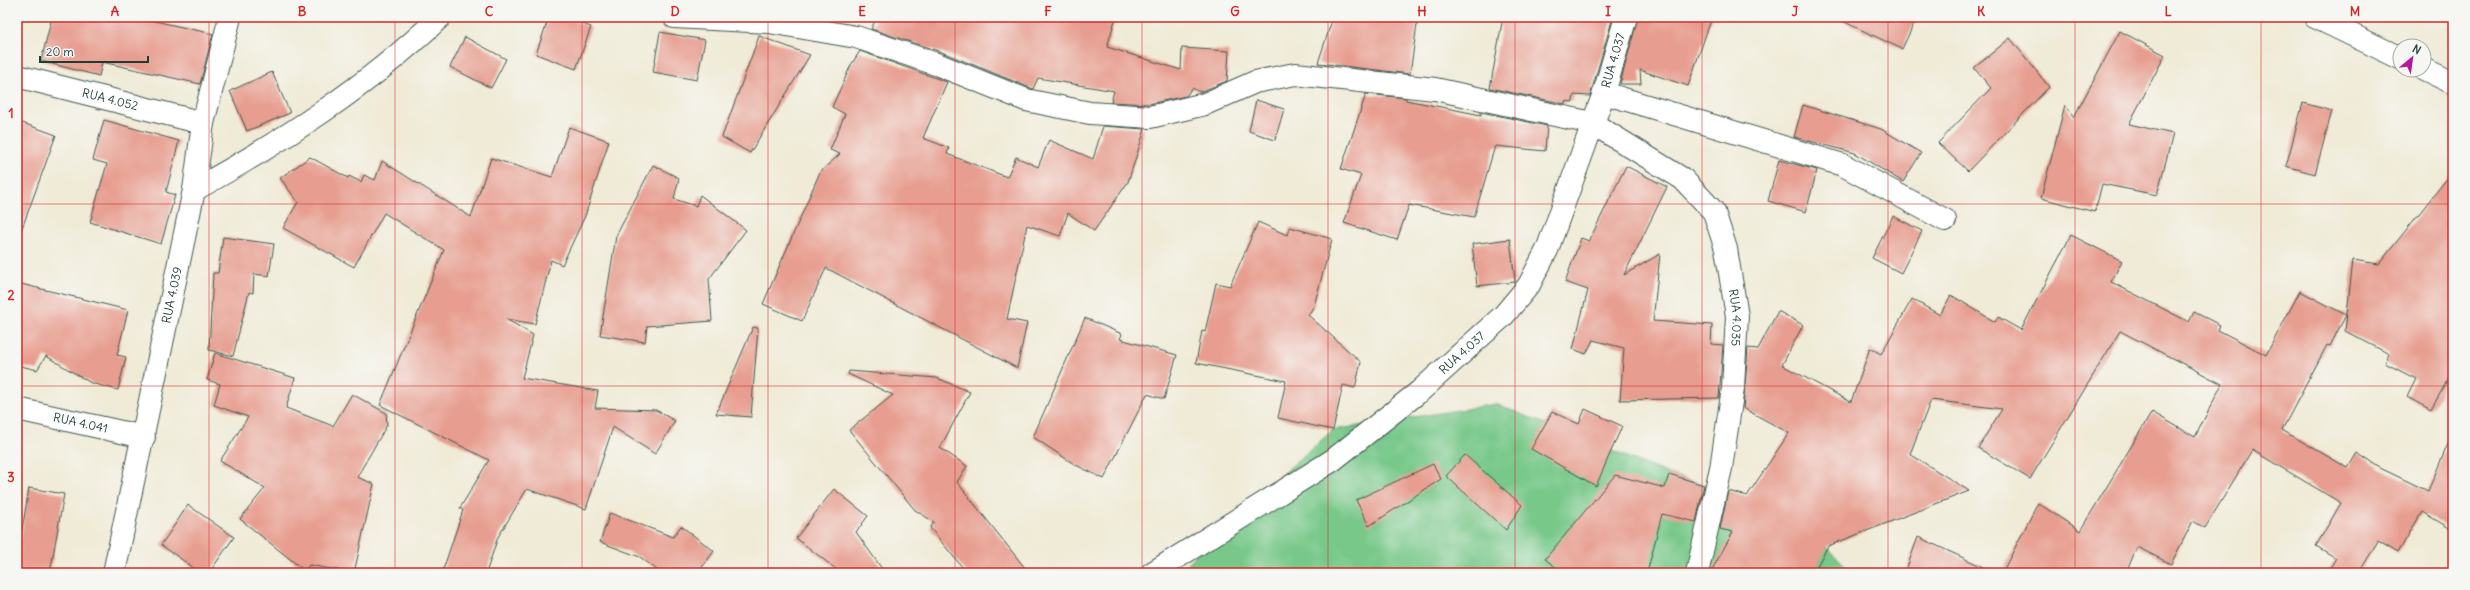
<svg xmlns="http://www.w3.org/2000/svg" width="2470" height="590" viewBox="0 0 2470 590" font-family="Delius,sans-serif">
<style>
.green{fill:#77c889;stroke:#4b825e}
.building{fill:#e79d8f}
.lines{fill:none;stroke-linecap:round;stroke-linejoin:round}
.street-casing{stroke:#3e574c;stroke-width:24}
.secondary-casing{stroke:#3e574c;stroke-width:24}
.street{stroke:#fff;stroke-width:22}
.secondary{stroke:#fff;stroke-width:22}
.grid{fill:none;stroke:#d62828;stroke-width:1;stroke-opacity:0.55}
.labels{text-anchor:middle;stroke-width:3.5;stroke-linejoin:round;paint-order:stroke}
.street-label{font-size:12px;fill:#1f3d34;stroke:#f6f6f2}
.neatline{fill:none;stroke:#d62828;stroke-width:1.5}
.grid-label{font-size:13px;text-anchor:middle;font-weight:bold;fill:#d62828}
</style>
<rect width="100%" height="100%" fill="#f6f6f2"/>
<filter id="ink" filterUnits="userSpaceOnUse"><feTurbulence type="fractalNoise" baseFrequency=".025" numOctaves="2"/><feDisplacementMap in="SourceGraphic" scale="8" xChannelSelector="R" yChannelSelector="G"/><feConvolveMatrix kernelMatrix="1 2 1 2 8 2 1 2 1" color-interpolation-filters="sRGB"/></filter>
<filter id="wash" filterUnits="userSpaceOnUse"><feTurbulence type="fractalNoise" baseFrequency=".012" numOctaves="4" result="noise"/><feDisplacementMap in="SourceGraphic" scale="16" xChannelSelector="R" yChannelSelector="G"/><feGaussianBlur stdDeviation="0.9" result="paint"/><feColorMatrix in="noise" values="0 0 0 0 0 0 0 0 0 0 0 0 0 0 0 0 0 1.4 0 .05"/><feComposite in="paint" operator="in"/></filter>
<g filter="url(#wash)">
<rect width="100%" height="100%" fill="#f0ebd7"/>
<path class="green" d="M1496,404L1669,474L1792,512L1853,573H1180L1213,535L1333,430Z"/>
<g id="blocks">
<g class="building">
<path d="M52,17H137L213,34L200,84L102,62L99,76L41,61Z"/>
<path d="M549,17H564L591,27L576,69L536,54Z"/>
<path d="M877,17H1116L1107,47L1181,70L1182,48L1229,51L1227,81L1200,92L1192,88L1186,96L1149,104L1111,102L1114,91L1038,78L1033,89L944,53L871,29Z"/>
<path d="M1333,17H1418L1410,74L1318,63Z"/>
<path d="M1503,17H1613L1590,96L1574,95L1573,102L1566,101L1565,104L1490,88Z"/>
<path d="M1638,17H1712L1688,86L1640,70L1641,84H1620Z"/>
<path d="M1834,17H1917L1902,49Z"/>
<path d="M2120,31L2165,55L2129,124L2173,134L2157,195L2102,184L2095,212L2041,198L2065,105L2074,117Z"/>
<path d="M660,32L705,40L697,80L653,72Z"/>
<path d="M759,36L810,55L750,153L722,137Z"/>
<path d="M465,37L506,59L491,88L450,67Z"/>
<path d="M2010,38L2049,87L1968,171L1938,143L1991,88L1974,68Z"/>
<path d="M860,51L947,82L923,138L949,148L947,154L1007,177L1016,157L1038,167L1049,140L1093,159L1103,126L1145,129L1128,182L1094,231L1068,213L1060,236L1027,225L1007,319L1027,323L1017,368L826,268L802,321L763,304L820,172L840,154L830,150L845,114L832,107L851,65Z"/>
<path d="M272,72L290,113L247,131L230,91Z"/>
<path d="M1366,94L1406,98V100L1481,115V112L1486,113L1547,126L1545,151L1495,146L1474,217L1409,205L1397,240L1344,223L1361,175L1341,169Z"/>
<path d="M1256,100L1284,109L1275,140L1249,131Z"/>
<path d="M2303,103L2332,111L2315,174L2286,166Z"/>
<path d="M1803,105L1881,129L1921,153L1903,182L1855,153L1794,137Z"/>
<path d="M104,120L179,141L166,192L175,195L161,244L90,222L107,164L93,160Z"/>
<path d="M17,121L56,135L21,231H17Z"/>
<path d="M569,127L609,141L585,216L562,265L551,260L535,324L506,319L533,335L522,378L598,391L595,408L656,410L675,421L655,454L613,427L586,509L527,489L498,537L486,573H442L463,510L460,508L489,460L380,405L444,250L384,213L354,267L283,228L298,202L280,178L310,157L348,178L349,176L361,182L364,175L375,180L382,161L471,217L491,158L552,177Z"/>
<path d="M1779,160L1817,170L1806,212L1768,201Z"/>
<path d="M653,165L679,178L674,199L696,206L700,195L746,230L709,279L712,321L647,326L645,342L600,335L616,236Z"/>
<path d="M1626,166L1667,187L1624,275L1660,254L1653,321L1712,325L1711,344L1723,345L1719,398L1620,400L1624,348L1593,340L1586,354L1573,349L1588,290L1565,282L1581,238L1589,241Z"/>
<path d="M2453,171V370L2431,410L2407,397L2416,379L2385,363L2389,354L2345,331L2353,260L2379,264Z"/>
<path d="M1893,216L1922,231L1901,273L1872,258Z"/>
<path d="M1258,222L1287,235L1290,227L1332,239L1314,306L1308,315L1361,362L1355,388L1343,385L1333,430L1278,418L1286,381L1196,363L1202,331L1205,332L1216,283L1230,286Z"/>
<path d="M2071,235L2122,261L2111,282L2189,322L2194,312L2220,325L2218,330L2266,355L2300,291L2346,315L2330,346L2327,345L2282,430L2348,468L2357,453L2380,468L2428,491L2453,432V530L2422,512L2398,553L2378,541L2359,573H2327L2336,558L2316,546L2341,503L2252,450L2205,528L2193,521L2171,564L2137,547L2126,573H2002L2038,503L2080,531L2152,412L2195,437L2222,384L2120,331L2030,479L1978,448L2002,409L1931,400L1910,454L1969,491L1828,546L1813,573H1710L1733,532L1720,529L1728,491L1747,496L1789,433L1743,408L1748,348L1758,349L1778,311L1803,325L1782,365L1851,402L1870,348L1881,354L1912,299L1940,315L1951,295L1995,322L1998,317L2021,330Z"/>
<path d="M223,237L274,244L269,276L254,274L253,293L249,292L233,356L209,350L213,273H218Z"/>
<path d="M1510,239L1515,282L1477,286L1472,244Z"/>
<path d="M17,283L128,310L117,355L126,357L118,390L91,383L46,356L37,370L17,365Z"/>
<path d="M1085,318L1122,334L1120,339L1177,355L1164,399L1147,394L1104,479L1074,464L1033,437Z"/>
<path d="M753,327L758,328L751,417L716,414Z"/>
<path d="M215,353L295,378L286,408L333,426L352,394L386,413L387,425L357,477L374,484L354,573L309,565L305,571L240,519L265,488L220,461L248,417L214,405L220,384L207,380Z"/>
<path d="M849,371L937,378L970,392L940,448L967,466L957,482L1029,573H967L930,528L934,522L915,510L849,430L893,395L848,374Z"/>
<path d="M1585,409L1622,426L1596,486L1531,449L1552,412L1579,424Z"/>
<path d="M1465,455L1522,505L1506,530L1446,476Z"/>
<path d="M1433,464L1441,479L1369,526L1356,500Z"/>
<path d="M1669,474L1704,485L1696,522L1662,514L1647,573H1563L1545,559L1615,475L1665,488Z"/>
<path d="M29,488L64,494L50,573H17V541L20,542Z"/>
<path d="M834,489L868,516L856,532L885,573H841L796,538Z"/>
<path d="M188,505L234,537L209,573H201L161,545Z"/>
<path d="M610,513L673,537L681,526L714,551L698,573H661L640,557L600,542Z"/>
<path d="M1918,537L1996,573H1905Z"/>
</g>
</g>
</g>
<g filter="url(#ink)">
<use href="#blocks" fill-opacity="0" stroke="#3e574c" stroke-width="1"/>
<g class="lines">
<defs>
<g id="street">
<path id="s1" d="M674,17L769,22L856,37L939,65L1026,100L1090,113L1150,117L1205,104L1255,82L1295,74L1435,89L1592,123L1683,179L1714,212L1726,249L1737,316L1733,388L1721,468L1697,573"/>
<path id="s2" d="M17,76L203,123"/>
<path d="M1604,93L1843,165L1945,220"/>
<path d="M194,190C283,141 367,87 440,17"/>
<path id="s3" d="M17,409L144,437"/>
<path id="s4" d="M114,573L194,190L203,123L230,17"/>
<path id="s5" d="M1152,573L1333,460L1420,391L1504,315L1529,285L1547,250L1604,93L1626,17"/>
</g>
<g id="secondary">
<path d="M2315,17L2400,58"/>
<path d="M2424,69L2453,83"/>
</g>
</defs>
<use href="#street" class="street-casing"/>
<use href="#secondary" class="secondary-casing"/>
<use href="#street" class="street"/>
<use href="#secondary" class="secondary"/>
</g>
</g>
<path class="grid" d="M209,17V573M395,17V573M582,17V573M768,17V573M955,17V573M1142,17V573M1328,17V573M1515,17V573M1702,17V573M1888,17V573M2075,17V573M2261,17V573M17,204H2453M17,386H2453"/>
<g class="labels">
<g class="street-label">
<text dy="4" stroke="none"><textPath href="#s5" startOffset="717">RUA 4.037</textPath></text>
<text dy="4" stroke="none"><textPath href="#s2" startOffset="96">RUA 4.052</textPath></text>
<text dy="4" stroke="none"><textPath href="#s4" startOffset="284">RUA 4.039</textPath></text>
<text dy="4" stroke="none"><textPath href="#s1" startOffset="1204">RUA 4.035</textPath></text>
<text dy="4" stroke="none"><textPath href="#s5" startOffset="381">RUA 4.037</textPath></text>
<text dy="4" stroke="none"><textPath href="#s3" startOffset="65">RUA 4.041</textPath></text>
</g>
</g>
<rect width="2470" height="590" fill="none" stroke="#f6f6f2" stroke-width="44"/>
<g transform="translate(2412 58) rotate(29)"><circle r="19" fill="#f6f6f2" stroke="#a0aca6"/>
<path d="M0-3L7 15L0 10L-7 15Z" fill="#b5179e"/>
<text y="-6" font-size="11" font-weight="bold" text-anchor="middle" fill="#1f3d34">N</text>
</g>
<path d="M40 56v6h108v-6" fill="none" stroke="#1f3d34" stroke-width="2"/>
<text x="46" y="56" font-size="12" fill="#1f3d34" stroke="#f6f6f2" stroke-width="3" paint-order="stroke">20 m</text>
<rect x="22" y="22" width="2426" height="546" class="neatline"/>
<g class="grid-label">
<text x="115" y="16">A</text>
<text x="302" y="16">B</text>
<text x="489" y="16">C</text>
<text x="675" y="16">D</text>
<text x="862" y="16">E</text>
<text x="1048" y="16">F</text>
<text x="1235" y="16">G</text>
<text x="1422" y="16">H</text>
<text x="1608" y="16">I</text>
<text x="1795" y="16">J</text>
<text x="1981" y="16">K</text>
<text x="2168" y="16">L</text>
<text x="2355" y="16">M</text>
<text x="11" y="118">1</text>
<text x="11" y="300">2</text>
<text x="11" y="482">3</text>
</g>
</svg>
